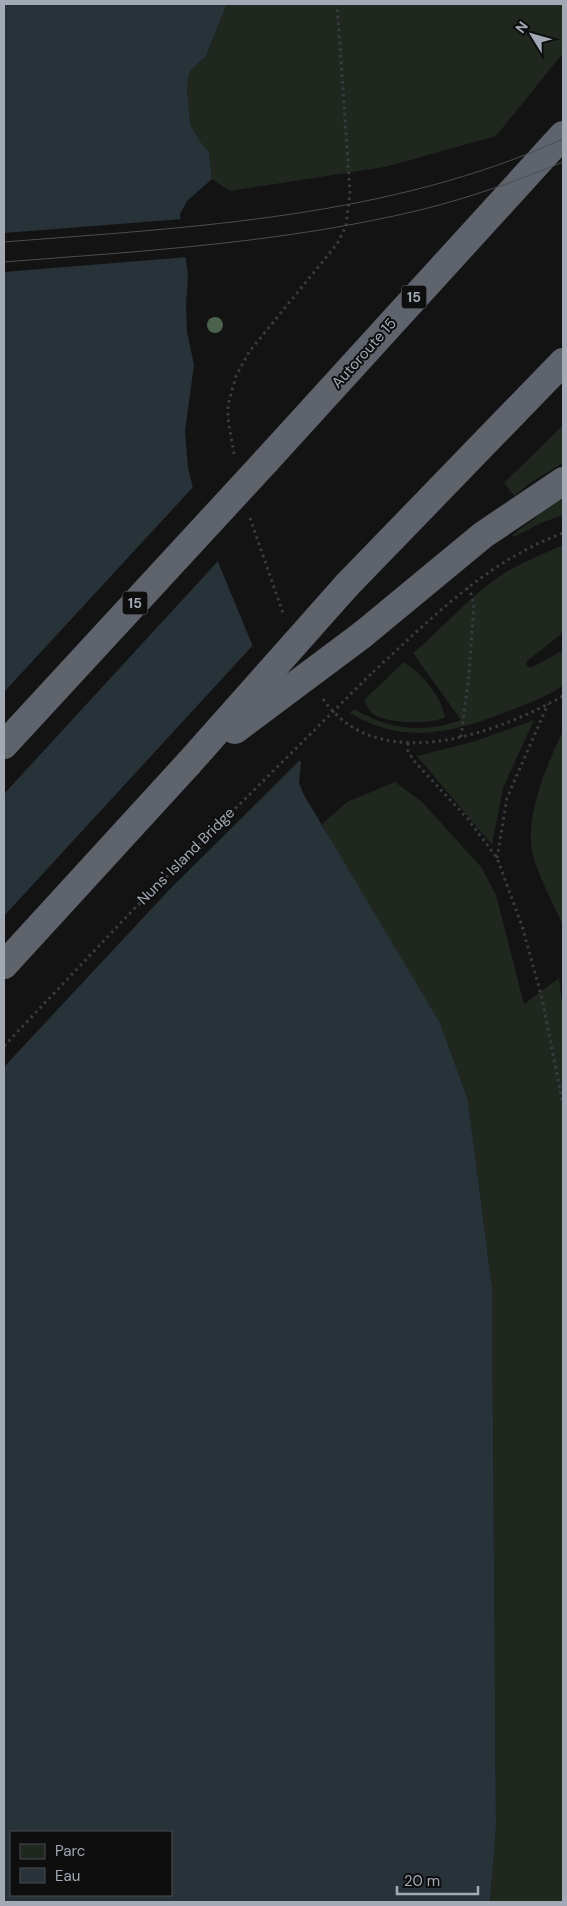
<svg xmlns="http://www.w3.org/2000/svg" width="567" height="1906" viewBox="0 0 567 1906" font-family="'DM Sans',sans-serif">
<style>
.green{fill:#1f271f}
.water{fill:#283239;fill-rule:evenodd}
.pier{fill:#131314}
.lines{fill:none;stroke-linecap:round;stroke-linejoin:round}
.path{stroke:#393c41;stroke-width:3;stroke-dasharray:2.5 4;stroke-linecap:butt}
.highway{stroke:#5f636b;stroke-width:28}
.tram{stroke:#4a4d53;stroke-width:1}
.path-bridge{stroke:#393c41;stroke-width:3;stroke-dasharray:2.5 4;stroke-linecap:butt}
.highway-bridge{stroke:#5f636b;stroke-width:28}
.tree{fill:#4b624c}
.labels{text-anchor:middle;stroke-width:4;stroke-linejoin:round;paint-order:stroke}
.shield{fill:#0e0e0f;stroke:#767b84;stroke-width:1}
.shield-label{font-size:14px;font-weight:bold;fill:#a3aab6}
.street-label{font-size:15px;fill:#a3aab6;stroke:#0e0e0f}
</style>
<rect width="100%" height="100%" fill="#131314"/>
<g class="green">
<path d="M227,4H563V53L496,136L385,167L230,191L212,179L209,152L200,141L190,124L187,86L190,71L206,56Z"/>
<path d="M563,425V463L533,481L514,496L504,483Z"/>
<path d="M563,498V515L541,523L514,537L512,535L537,517L536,515Z"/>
<path d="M563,545V629L560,635L526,662L527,666L531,668L563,650V686C544,698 522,706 501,714C448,734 401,744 350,713L354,709C390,730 423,734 461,720L413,653C442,629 466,600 497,578C517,564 541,555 563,545Z"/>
<path d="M404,662C422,674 441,696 445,717C431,725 385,724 372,713C369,710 366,704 364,700Z"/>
<path d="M534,720L503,788L492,845L417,756L476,741Z"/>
<path d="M563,731V926C554,904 541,882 534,859C522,822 547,764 563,731Z"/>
<path d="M395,782L422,802L482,868L496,895L524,1004L559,978L563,1011V1902H490L496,1827L492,1287L468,1101L322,824L347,802Z"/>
</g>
<path class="water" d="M4,4H227L206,56L190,71L187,86L190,124L200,141L209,152L212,179L187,201L180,214L188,276L186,305L187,332L194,365L185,431L188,467L196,502L209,540L301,763L299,783L304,795L440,1023L468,1101L492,1287L496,1827L490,1902H4ZM11,1832H171V1895H11Z"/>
<g class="pier">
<path d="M183,219L188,257L4,272V233Z"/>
<path d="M195,485L219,560L4,794V692Z"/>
<path d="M254,644L302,758L169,890L4,1067V916Z"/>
</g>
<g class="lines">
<g class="path">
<path d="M234,454L228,419V405L236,376L249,352L337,244L346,226L350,191L337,4"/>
<path d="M250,518L284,616"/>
<path d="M373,672C432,618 487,561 563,533"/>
<path d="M323,699C378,778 497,733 563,696"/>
<path d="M461,737L469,674L474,604L471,594L467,588"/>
<path d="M408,743V751L414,761L468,819L497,858L522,926L542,998L563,1105"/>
<path d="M497,858L507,798L548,704"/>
</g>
<g class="highway">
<path d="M266,461L563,135"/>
<path d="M347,585L563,362"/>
<path d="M362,635L483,535L563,481"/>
<path d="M4,965L189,763"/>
</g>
<g class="tram">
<path d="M4,242C193,227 388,218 563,139"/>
<path d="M4,262C144,251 283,243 420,210C469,198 517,181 563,162"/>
</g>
<path class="path-bridge" d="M4,1046L133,910L373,672"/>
<g class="highway-bridge">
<path d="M235,730L362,635"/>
<path d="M4,745L266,461"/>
<path d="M189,763L347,585"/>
</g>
</g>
<circle class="tree" cx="215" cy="325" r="8"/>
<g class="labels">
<g class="shield">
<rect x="401.5" y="285.5" width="25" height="23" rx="4"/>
<rect x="122.5" y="591.5" width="25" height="23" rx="4"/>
</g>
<g class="shield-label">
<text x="414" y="302">15</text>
<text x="135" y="608">15</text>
</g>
<g class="street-label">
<text transform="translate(364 353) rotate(-48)" y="5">Autoroute 15</text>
<text transform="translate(186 856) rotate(-45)" y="5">Nuns' Island Bridge</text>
</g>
</g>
<rect width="567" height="1906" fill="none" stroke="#a3aab6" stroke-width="10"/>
<rect x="10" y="1831" width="162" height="65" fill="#0e0e0f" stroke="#4a4c52"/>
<rect x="20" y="1844" width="25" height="15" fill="#1f271f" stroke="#4a4c52"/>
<text x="55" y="1856" font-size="15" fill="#a3aab6">Parc</text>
<rect x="20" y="1868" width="25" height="15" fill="#283239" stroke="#4a4c52"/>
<text x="55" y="1881" font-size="15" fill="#a3aab6">Eau</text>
<g transform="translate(532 35) rotate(307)" stroke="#0e0e0f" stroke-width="4" paint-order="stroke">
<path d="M0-4L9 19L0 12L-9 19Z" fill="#a3aab6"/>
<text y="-8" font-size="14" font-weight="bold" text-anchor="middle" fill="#a3aab6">N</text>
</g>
<path d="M397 1886v8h81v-8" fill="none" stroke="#a3aab6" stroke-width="2.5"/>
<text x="404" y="1886" font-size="15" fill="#a3aab6" stroke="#0e0e0f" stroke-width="4" paint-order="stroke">20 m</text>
</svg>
